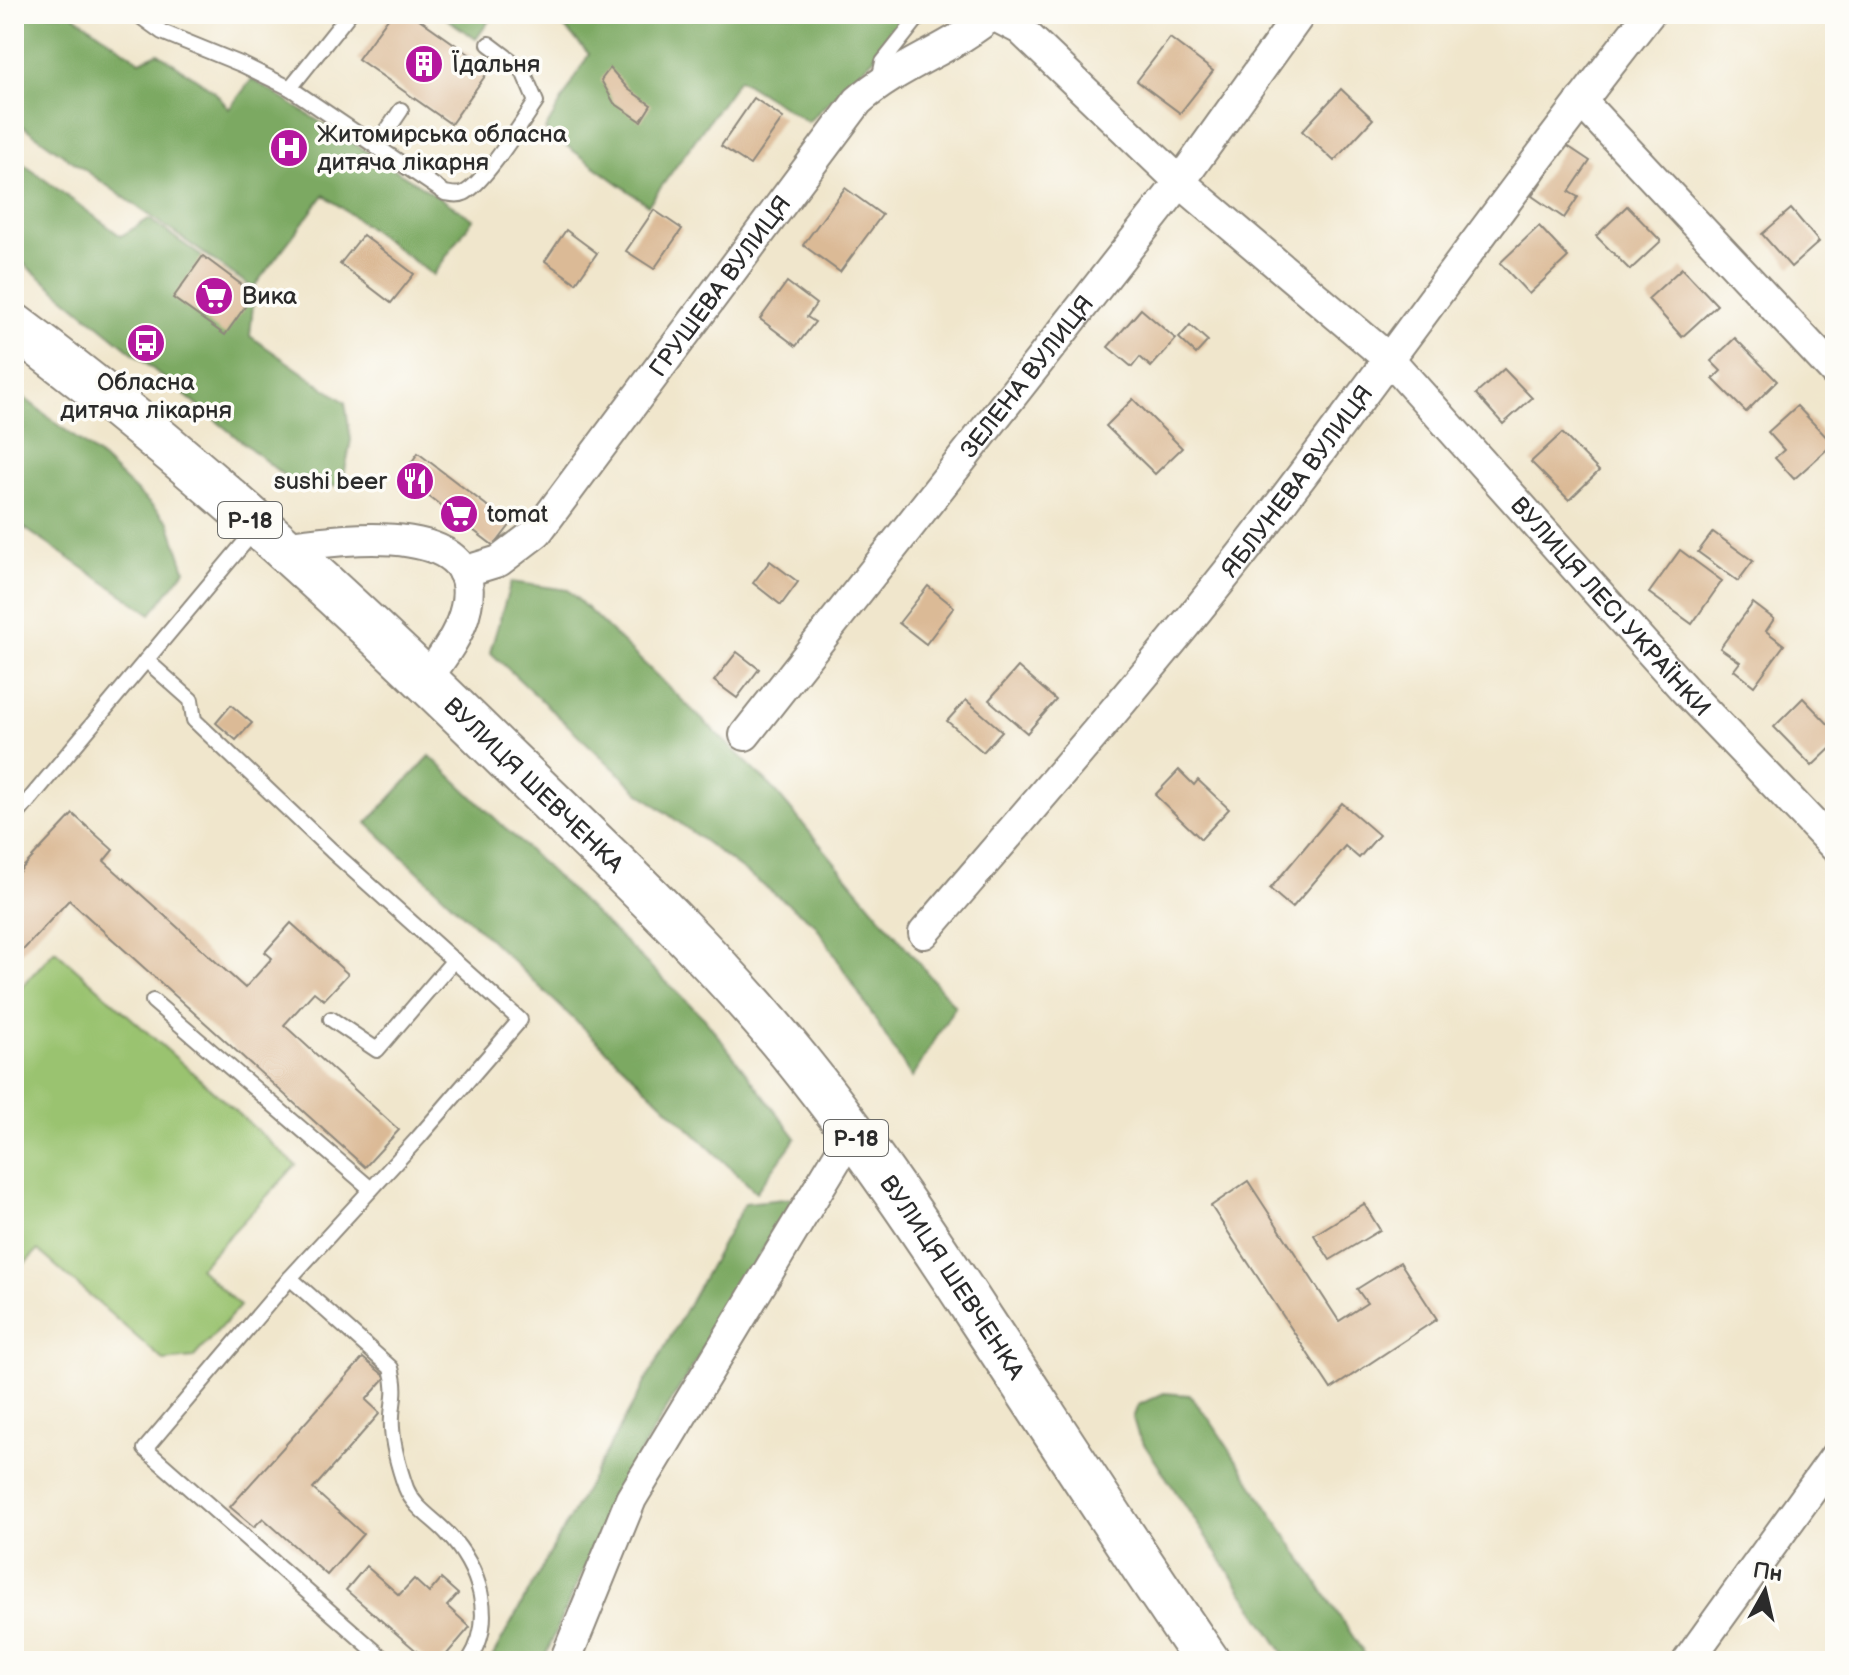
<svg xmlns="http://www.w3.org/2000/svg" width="1849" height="1675" viewBox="0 0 1849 1675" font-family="'Balsamiq Sans',sans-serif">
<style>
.green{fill:#9ac370;stroke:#62774e;stroke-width:2}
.forest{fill:#7ba962;stroke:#536a46;stroke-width:2}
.building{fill:#dbba96}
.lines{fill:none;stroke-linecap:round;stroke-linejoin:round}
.service-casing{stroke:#8e887c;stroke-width:18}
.minor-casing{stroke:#8e887c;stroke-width:34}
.primary-casing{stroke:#8e887c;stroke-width:48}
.service{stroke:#fff;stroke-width:14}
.minor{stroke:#fff;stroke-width:30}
.primary{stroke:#fff;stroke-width:44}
.labels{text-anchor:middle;stroke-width:7;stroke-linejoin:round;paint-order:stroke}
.shield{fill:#fdfcf7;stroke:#6a6a68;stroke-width:2}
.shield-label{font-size:22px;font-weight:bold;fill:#2b2b2b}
.poi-label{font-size:24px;fill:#2b2b2b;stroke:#fdfcf7;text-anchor:start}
.street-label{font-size:24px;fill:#2b2b2b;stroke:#fdfcf7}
</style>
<rect width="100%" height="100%" fill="#fdfcf7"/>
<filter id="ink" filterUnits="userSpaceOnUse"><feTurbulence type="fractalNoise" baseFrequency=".0125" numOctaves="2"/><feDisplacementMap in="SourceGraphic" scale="16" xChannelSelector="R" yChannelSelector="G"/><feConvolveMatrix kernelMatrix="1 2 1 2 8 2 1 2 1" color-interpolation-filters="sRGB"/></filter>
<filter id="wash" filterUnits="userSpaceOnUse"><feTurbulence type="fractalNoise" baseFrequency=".006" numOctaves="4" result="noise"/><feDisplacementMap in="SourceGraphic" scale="32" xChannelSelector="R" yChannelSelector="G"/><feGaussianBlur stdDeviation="1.8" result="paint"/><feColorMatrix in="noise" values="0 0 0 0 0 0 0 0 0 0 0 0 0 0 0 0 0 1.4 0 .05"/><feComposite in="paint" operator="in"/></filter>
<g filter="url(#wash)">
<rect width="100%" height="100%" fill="#f0e6cc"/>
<path class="green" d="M55,950L296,1165L199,1268L240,1306L193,1358L164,1361L38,1250L14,1274V995Z"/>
<g class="forest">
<path d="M20,14H72L140,61L158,53L214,91L229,109L252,79L473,219L433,275L324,195L253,288L14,120V21Z"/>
<path d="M440,14H494L476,39Z"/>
<path d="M552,14H906L877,55L808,122L739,79L648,205L545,130L589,54Z"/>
<path d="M14,157L121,236L149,219L254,294L250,336L345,402L351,440L342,486L294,484L14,256Z"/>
<path d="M14,390L100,457L169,522L185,570L151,614L14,521Z"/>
<path d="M511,582L568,590L772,787L955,1006L912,1078L815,924L641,794L490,652Z"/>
<path d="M430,756L705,1019L796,1138L756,1192L367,823Z"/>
<path d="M794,1198L622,1483L543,1661H490L745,1203Z"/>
<path d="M1164,1393L1189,1395L1208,1417L1369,1661H1289L1138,1435L1133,1418L1138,1405Z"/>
</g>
<g id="blocks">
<g class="building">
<path d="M391,14H412L490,69L451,124L358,59Z"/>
<path d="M1170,38L1213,71L1180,113L1137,81Z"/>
<path d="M610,68L628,89L651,105L641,121L614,103L601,80Z"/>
<path d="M1341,89L1373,119L1334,161L1302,131Z"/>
<path d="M754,98L783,118L750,165L721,146Z"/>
<path d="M1566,145L1590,161L1569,192L1578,197L1564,218L1532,196Z"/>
<path d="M845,188L882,215L840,272L803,245Z"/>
<path d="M1627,206L1661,241L1630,270L1596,236Z"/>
<path d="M1791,209L1819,242L1791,267L1762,234Z"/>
<path d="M654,210L682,229L654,269L626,251Z"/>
<path d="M1539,226L1568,257L1529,294L1500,263Z"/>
<path d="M566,230L597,253L576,283L545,261Z"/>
<path d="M363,235L414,274L391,303L340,264Z"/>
<path d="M203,256L254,294L225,335L173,298Z"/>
<path d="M1682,268L1717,305L1682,337L1648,299Z"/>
<path d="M787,282L816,304L807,317L815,322L796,346L760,319Z"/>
<path d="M1141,309L1176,339L1151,367L1140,357L1132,367L1108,347Z"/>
<path d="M1190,325L1208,341L1196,354L1179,338Z"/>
<path d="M1735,338L1777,381L1746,412L1713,379L1721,371L1711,361Z"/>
<path d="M1504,369L1532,398L1503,424L1476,394Z"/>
<path d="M1133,399L1182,448L1155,474L1106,426Z"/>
<path d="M1797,406L1833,444L1794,479L1775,458L1784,450L1768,432Z"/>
<path d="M1562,433L1599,471L1569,500L1531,462Z"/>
<path d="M418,453L511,524L494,546L402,476Z"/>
<path d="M1713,532L1753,561L1738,581L1698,552Z"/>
<path d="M1680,550L1722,581L1692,624L1649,593Z"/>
<path d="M770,561L798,582L781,605L753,583Z"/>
<path d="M928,586L954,607L926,644L899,623Z"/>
<path d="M1753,603L1774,619L1766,631L1784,645L1754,686L1734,670L1740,662L1720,648Z"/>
<path d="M737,652L759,669L737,698L714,681Z"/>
<path d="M1018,667L1056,700L1027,733L989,700Z"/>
<path d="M1803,698L1835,731V744L1812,766L1774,727Z"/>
<path d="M966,700L1002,731L983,752L947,721Z"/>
<path d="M231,705L252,723L236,740L216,723Z"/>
<path d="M1179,770L1194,785L1198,780L1229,809L1201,839L1155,795Z"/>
<path d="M1342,803L1379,835L1359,858L1345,846L1292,908L1270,889Z"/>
<path d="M73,814L113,850L104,861L245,988L272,958L265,952L291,923L348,974L324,1000L314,992L284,1025L399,1130L365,1167L69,900L14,960V877Z"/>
<path d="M1248,1181L1339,1321L1367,1303L1357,1289L1400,1262L1437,1319L1331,1389L1211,1206Z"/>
<path d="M1364,1204L1380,1230L1330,1260L1314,1235Z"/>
<path d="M363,1358L386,1377L366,1400L380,1413L313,1489L363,1534L327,1575L263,1518L254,1527L230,1507Z"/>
<path d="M366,1566L399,1595L414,1579L429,1593L441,1579L458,1594L447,1606L470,1627L441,1661H428L346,1590Z"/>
</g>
</g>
</g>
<g filter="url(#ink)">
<use href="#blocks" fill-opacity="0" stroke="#8e887c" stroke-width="2"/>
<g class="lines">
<defs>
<g id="service">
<path d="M137,14L162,32L243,65L290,88L445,193C451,194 458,196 464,193C483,185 523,121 536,102L522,69L489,44"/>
<path d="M879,80L883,62L921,14"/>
<path d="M290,88L349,14"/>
<path d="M376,147L401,110"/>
<path d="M146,660L191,700L194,720L332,851L520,1020L419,1137L290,1278L145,1449L386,1661"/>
<path d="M14,818L255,530"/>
<path d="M153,1001L371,1189"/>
<path d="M331,1019L377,1050L454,960"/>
<path d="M290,1278L391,1368C399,1396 390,1404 392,1428C393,1446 400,1471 406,1488C414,1508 433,1518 447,1533C479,1567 497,1618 469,1661"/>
</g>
<g id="minor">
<path id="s1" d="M993,15L1020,29L1180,182L1390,360L1684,689L1835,847"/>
<path d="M1581,101L1835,372"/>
<path d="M282,547C336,540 494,515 464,615C457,639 440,660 426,680"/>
<path id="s2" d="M463,572L499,561L537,532L858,101C898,65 953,49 993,14"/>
<path id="s3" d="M745,735L1180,182L1300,14"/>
<path id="s4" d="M924,933C1031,808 1140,684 1242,554C1380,376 1509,191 1649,14"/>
<path d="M565,1661L631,1499L852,1133"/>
<path d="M1688,1661L1835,1457"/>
</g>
<g id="primary">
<path id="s5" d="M14,326C191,457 353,608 510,762C599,849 690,933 770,1027C848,1119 916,1220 982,1321C1057,1435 1130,1549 1207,1661"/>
</g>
</defs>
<use href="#service" class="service-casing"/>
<use href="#minor" class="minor-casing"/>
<use href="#primary" class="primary-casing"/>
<use href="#service" class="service"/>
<use href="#minor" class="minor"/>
<use href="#primary" class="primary"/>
</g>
</g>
<defs>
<symbol id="building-disc" viewBox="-11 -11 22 22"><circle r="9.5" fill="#b5179e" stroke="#fdfcf7"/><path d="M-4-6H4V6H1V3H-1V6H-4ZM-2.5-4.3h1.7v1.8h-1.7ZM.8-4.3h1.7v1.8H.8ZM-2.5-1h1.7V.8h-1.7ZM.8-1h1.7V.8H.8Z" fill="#fff"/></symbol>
<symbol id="hospital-disc" viewBox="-11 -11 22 22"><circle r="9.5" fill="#b5179e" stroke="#fdfcf7"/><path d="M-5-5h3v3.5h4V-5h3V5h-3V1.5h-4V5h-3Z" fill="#fff"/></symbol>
<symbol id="supermarket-disc" viewBox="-11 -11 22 22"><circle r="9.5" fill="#b5179e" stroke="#fdfcf7"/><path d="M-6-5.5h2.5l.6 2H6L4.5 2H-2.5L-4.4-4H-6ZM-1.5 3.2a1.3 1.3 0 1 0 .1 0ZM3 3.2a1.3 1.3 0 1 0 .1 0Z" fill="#fff"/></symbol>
<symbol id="bus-disc" viewBox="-11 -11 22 22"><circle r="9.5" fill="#b5179e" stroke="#fdfcf7"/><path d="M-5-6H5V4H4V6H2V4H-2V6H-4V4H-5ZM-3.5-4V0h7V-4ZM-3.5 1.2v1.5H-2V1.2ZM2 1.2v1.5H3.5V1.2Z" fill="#fff"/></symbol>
<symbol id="restaurant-disc" viewBox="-11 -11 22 22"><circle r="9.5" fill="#b5179e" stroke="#fdfcf7"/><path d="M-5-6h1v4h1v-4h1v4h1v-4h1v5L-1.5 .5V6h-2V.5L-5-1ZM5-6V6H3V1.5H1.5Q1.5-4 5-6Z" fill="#fff"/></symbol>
</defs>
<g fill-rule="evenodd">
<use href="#building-disc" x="402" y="42" width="44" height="44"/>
<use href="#hospital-disc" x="267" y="126" width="44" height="44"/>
<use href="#supermarket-disc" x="192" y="274" width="44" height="44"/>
<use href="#bus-disc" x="124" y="321" width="44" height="44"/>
<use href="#restaurant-disc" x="393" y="459" width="44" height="44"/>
<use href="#supermarket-disc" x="437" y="492" width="44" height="44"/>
</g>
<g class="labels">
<g class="shield">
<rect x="218" y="502" width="64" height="36" rx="6"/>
<rect x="824" y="1120" width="64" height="36" rx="6"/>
</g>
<g class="shield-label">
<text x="250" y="528">Р-18</text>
<text x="856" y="1146">Р-18</text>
</g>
<g class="poi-label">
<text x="452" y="72">Їдальня</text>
<text x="317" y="142">Житомирська обласна<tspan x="317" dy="28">дитяча лікарня</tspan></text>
<text x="242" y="304">Вика</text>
<text x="146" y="390" text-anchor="middle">Обласна<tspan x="146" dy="28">дитяча лікарня</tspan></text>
<text x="387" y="489" text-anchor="end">sushi beer</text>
<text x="487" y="522">tomat</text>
</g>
<g class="street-label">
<text dy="8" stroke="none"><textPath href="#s2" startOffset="392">ГРУШЕВА ВУЛИЦЯ</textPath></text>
<text dy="8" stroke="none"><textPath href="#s3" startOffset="456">ЗЕЛЕНА ВУЛИЦЯ</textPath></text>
<text dy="8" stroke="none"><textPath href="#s4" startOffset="586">ЯБЛУНЕВА ВУЛИЦЯ</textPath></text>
<text dy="8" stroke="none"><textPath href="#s1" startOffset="858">ВУЛИЦЯ ЛЕСІ УКРАЇНКИ</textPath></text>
<text dy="8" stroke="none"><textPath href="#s5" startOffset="694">ВУЛИЦЯ ШЕВЧЕНКА</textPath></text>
<text dy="8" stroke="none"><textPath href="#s5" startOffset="1342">ВУЛИЦЯ ШЕВЧЕНКА</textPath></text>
</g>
</g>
<rect width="1849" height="1675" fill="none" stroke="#fdfcf7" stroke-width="48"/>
<g transform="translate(1765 1591) rotate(8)" stroke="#fdfcf7" stroke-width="6" paint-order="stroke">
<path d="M0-6L14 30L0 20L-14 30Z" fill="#2b2b2b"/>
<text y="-12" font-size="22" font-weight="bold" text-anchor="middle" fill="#2b2b2b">Пн</text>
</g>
</svg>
